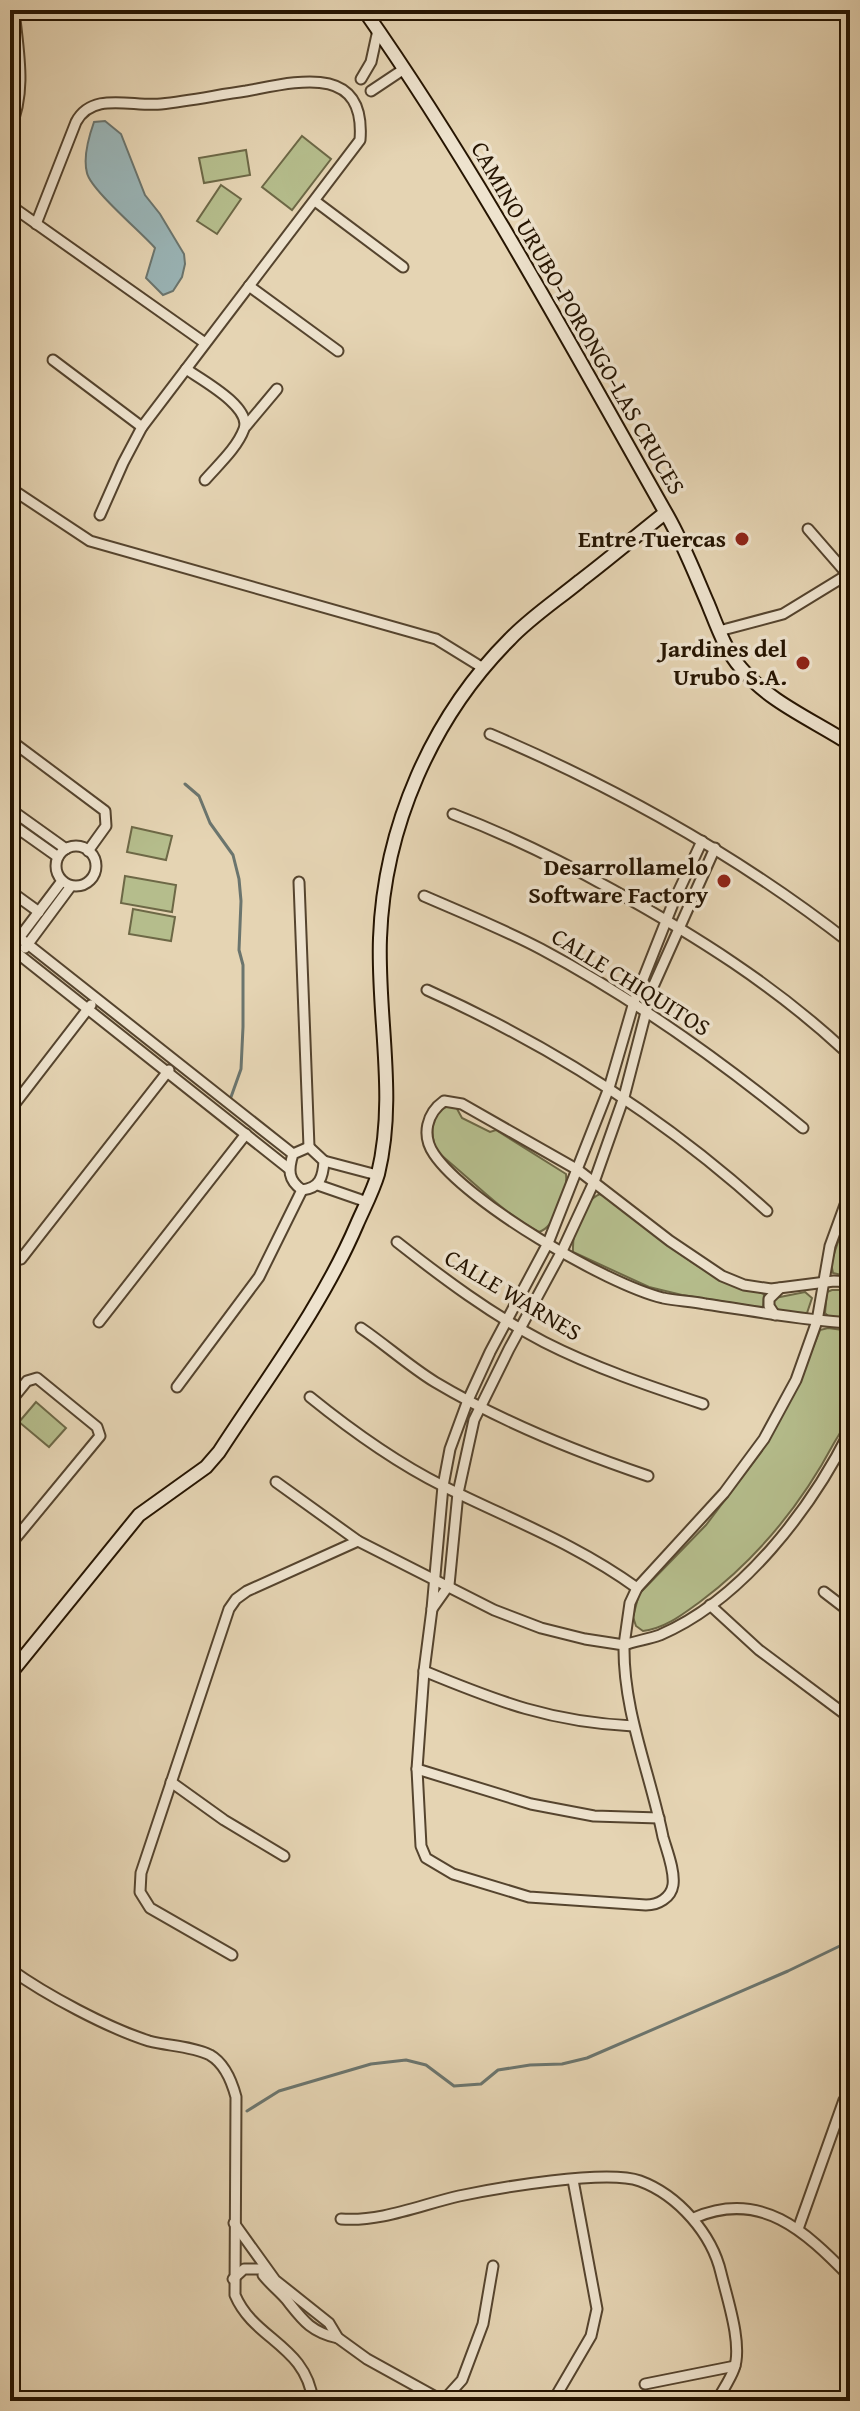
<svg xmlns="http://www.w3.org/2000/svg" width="860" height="2411" viewBox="0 0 860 2411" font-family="'Gentium Book Plus',serif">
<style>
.green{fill:#b5bd8c;stroke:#6d6846;stroke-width:2}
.water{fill:#9ab5b7;stroke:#6b756e;stroke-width:2}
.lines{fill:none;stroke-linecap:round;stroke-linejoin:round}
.stream{stroke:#6b756e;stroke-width:3}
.street-casing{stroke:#55442e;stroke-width:13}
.secondary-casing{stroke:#251401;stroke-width:16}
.street{stroke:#eee3ce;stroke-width:9}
.secondary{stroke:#eee3ce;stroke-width:12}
.poi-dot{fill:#8f2418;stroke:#eee3ce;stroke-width:3}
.labels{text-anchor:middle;stroke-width:7;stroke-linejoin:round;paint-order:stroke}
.street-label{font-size:24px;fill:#251401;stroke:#eee3ce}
.poi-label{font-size:24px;font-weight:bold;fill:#251401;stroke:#eee3ce;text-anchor:end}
</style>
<rect width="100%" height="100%" fill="#e5d4b3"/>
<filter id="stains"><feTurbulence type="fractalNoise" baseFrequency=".0025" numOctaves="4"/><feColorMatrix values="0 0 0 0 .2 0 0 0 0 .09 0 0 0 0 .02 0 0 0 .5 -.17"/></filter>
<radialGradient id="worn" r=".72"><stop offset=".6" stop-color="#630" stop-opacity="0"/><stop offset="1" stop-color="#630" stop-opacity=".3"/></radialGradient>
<g class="green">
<path d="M302,136L331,159L292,210L262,187Z"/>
<path d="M246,150L250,175L204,183L199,158Z"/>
<path d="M221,185L241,199L217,234L197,221Z"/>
<path d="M132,827L172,836L166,860L127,852Z"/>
<path d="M125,876L176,885L172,912L121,903Z"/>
<path d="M133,909L175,917L171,941L129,934Z"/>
<path d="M449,1106L456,1107L462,1118L490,1132L496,1130L566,1174C568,1191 555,1227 539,1232C502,1213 469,1177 436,1151C431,1134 428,1113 449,1106Z"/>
<path d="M600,1194L606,1197C639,1222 671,1250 706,1271C725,1282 744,1287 764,1294L763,1308L682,1295L649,1287L573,1252C572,1233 581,1202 600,1194Z"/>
<path d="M850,1206V1277L833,1273L831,1263Z"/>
<path d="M832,1290H850V1320L828,1316L825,1313L827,1292Z"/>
<path d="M805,1292L812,1298L807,1313L775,1312L772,1302L775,1298Z"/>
<path d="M828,1328L850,1331C850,1353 854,1390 850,1411C848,1422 839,1434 834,1443C801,1505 758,1558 701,1601C683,1614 666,1628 643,1631L636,1626L633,1617L639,1594L706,1525L761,1452L794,1394L820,1330Z"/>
<path d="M36,1402L66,1428L49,1447L19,1422Z"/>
</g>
<path class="water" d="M105,121L121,134L145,195L160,214L184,254L185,264L182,277L173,291L163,295L146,278L155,248C141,232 91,190 87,173C83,158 89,136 94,122Z"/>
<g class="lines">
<g class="stream">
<path d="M185,784L199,796L210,823L233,855L239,879L241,901L239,950L243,965V1027L241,1069L231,1097"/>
<path d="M247,2111L279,2091L371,2064L406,2060L426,2065L454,2086L481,2084L498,2070L530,2065L562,2064L587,2058L788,1971L846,1943"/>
</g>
<defs>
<g id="street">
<path d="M361,79L371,62L378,30"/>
<path d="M371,91L404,69"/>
<path d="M10,129C27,91 18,51 14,10"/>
<path d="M315,201L403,267"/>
<path d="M14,208L205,343"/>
<path d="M36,224L76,122C92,91 132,107 161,104C189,101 218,95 246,91C295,82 366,62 360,140L142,427L123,463L100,515"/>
<path d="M249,286L338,351"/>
<path d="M53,360L142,427"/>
<path d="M186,369C202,380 252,407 244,429C237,448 218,465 205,480"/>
<path d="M246,426L277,389"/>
<path d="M10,488L90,541L436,639L483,668"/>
<path d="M808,529L848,575L850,582"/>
<path d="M719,631L783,614L850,573"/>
<path d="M490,734C619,789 740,857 850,943"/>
<path d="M10,740L105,811L106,826L88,851"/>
<path d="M10,809L66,849"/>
<path d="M453,814C508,835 561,861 613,890C696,936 774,985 844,1050"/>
<path d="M10,823L58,857"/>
<path d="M702,841L674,901L634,1002L609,1088L548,1243L490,1352L468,1400L450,1449L443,1486L432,1609L449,1585L458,1493L474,1420L509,1349L562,1251L594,1182L624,1097L652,989L715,848"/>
<circle cx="76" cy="866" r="20"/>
<path d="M299,882L309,1147"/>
<path d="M10,891L39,912"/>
<path d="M424,896C463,913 503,929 541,949C635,999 720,1060 803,1128"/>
<path d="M20,938L293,1154"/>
<path d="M16,942L62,881"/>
<path d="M25,948L71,886"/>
<path d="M12,949L288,1168"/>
<path d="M427,990C552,1046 666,1119 767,1211"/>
<path d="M10,1110L91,1005"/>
<path d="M309,1147L324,1161C323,1177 320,1188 302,1190C288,1180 288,1170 293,1154Z"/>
<path d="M324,1161L377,1175"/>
<path d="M318,1185L367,1202"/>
<path d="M850,1191L830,1246L817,1321L796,1380L764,1439L724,1493L637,1588L630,1603L624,1645C636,1641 649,1639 660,1635C742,1600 811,1509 850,1431"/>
<path d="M397,1242C444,1279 491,1314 544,1342C595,1368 649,1386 703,1404"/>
<path d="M21,1259L169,1070"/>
<path d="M850,1282L834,1281L771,1289L744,1285L722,1276L670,1241L578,1170L462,1104L444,1101C427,1113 421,1135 434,1154C466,1202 606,1284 663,1298C677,1301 692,1301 705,1304C754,1311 801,1320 850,1323"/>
<path d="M775,1315L769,1306V1299L780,1288"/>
<path d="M99,1322L246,1134"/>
<path d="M361,1328C386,1345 409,1366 435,1382C502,1422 574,1451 648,1476"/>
<path d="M177,1387L259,1277L302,1190"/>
<path d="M310,1397C352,1431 395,1462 443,1486C511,1520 575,1543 637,1588"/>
<path d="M10,1402L27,1381L37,1378L97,1427L100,1436L10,1545"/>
<path d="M276,1482L358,1541L494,1610L541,1628L585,1639L624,1645C623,1712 650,1772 663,1837C667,1851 675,1871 673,1885C671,1898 658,1905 646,1905L529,1897L453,1874L426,1858L421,1846L417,1769L424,1671L432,1609"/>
<path d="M824,1592L850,1612"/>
<path d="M710,1605L759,1650L850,1718"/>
<path d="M424,1671C499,1702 551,1722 633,1726"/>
<path d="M417,1769L531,1804L594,1816L659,1818"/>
<path d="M171,1782L224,1820L284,1856"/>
<path d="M232,1955L150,1908L140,1892L141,1873L229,1609L236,1599L247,1591L358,1541"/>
<path d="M10,1969C46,1995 108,2028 149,2041C168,2046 192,2046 210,2055C224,2063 232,2082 236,2097L235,2295C254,2340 306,2345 313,2401"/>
<path d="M694,2218C761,2189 805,2231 850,2277"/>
<path d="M341,2219C381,2222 420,2205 459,2196C497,2188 606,2169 640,2181C678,2195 712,2234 721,2273C727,2298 743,2345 734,2369C730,2380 722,2391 717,2401"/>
<path d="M234,2223L275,2280L329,2323L338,2338L367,2359L443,2401"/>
<path d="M798,2229L844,2100L850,2106"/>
<path d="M263,2275C270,2284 279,2291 286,2299C302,2319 310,2332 338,2338"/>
<path d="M233,2279L244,2269H259"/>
<path d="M645,2384L735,2366"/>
<path d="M443,2401L462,2380L483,2324L493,2266"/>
<path d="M553,2401L591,2336L597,2309L573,2180"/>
</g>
<g id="secondary">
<path d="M364,10C477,171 570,344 667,515C683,543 695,574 708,604C717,626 725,650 741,668C769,702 813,720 850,744"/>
<path d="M10,1674L139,1515L206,1467L219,1452C267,1378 322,1306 357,1224C364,1208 373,1191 378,1174C397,1096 377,1016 380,938C384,827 432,717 510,639C531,617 557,600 580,581C609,559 637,535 665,513"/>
</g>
</defs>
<use href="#street" class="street-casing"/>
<use href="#secondary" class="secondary-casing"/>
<use href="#street" class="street"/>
<use href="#secondary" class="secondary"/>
</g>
<g class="poi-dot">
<circle cx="742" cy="539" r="8"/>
<circle cx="803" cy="663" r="8"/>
<circle cx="724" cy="881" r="8"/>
</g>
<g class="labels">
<g class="street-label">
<text transform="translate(578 318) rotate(60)" y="8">CAMINO URUBO-PORONGO-LAS CRUCES</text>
<text transform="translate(631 982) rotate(32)" y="8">CALLE CHIQUITOS</text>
<text transform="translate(513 1295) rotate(31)" y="8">CALLE WARNES</text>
</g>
<g class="poi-label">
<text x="726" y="547">Entre Tuercas</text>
<text x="787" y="657">Jardines del<tspan x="787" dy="28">Urubo S.A.</tspan></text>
<text x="708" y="875">Desarrollamelo<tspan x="708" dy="28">Software Factory</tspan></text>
</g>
</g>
<rect width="860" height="2411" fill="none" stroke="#e5d4b3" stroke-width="40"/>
<rect x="12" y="12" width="836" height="2387" fill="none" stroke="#251401" stroke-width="4"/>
<rect x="20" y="20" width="820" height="2371" fill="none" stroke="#251401" stroke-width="2"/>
<rect width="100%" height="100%" filter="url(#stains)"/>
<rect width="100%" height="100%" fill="url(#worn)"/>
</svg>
